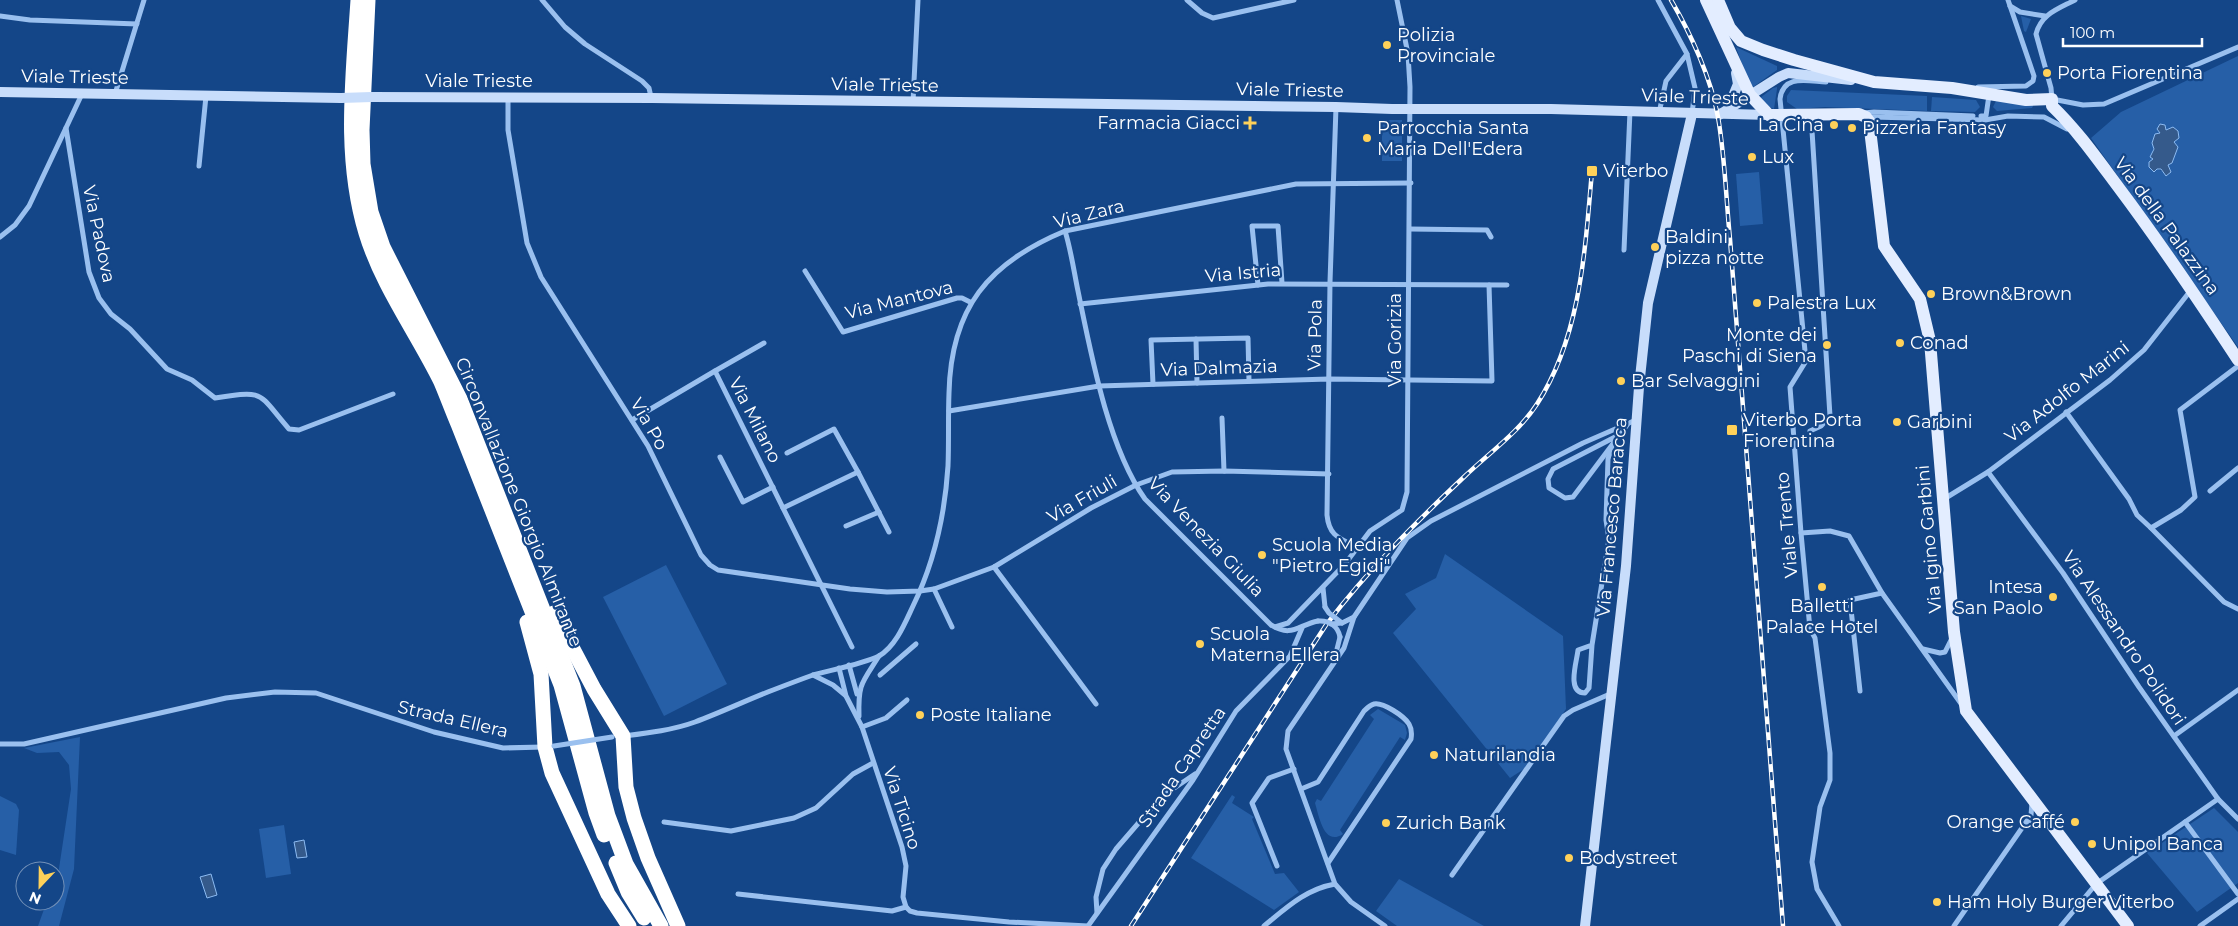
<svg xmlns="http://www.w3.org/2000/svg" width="2238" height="926" viewBox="0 0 2238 926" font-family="Montserrat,sans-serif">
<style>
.green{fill:#265fa7;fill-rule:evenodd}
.water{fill:#355a8b;stroke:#8cbbf2}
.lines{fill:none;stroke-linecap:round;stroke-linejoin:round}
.street{stroke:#9ac0ef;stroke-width:5}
.secondary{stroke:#c8ddfb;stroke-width:10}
.primary{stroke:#e3edff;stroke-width:12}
.highway{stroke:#fff;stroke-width:15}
.rail-casing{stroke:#fff;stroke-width:4.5}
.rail{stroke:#144688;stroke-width:2.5;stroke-dasharray:8;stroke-linecap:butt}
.street-bridge{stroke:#9ac0ef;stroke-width:5}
.secondary-bridge{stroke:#c8ddfb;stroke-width:10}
.poi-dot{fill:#ffd159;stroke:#144688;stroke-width:2}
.labels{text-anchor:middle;stroke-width:4.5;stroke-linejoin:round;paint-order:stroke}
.poi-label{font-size:18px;fill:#fff;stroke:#144688;text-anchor:start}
.street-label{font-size:18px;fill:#fff;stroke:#144688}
</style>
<rect width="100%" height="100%" fill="#144688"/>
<g class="green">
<path d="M2021,16L2031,19L2026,32L2024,31Z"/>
<path d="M1736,47L1777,66V70L1753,87H1750Z"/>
<path d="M2238,56V347L2091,138L2121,112ZM2165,125L2166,130L2171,128L2174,143L2164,172L2157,169L2154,171L2152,157L2155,134L2159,135L2160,133L2157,129Z"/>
<path d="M1777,87V89L1774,109L1765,105L1760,98L1773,88Z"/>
<path d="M1791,90L1927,96V111L1825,107L1797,109L1787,102V96Z"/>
<path d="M1932,97L1976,100L1980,107L1975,112L1931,111Z"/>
<path d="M1996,101L2033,106L2032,108L1997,111L1993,107Z"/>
<rect x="1382" y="120" width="20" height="41"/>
<path d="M1759,172L1763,224L1740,226L1736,174Z"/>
<path d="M1445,554L1563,636L1566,709L1527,767L1510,778L1393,633L1416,609L1405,594L1436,578Z"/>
<path d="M666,565L727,684L664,716L603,597Z"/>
<path d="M1378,709L1405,725L1407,733L1405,740L1400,737L1340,830L1343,834C1324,847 1319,816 1315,803L1317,799L1321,801L1374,719L1370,715Z"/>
<path d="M80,737L74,869L59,926H38L47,901H55V883L58,875L71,789L69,765L59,752L37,753L24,748Z"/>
<path d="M1232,795L1235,797L1232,803L1254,817L1252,819L1275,874L1284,873L1299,892L1274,910L1191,858Z"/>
<path d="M0,796L16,804L19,810L16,855L0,850Z"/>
<path d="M2214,808L2238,832V883L2197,912L2147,853Z"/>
<path d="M284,825L291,874L266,878L259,829Z"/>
<path d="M1399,879L1484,926H1397L1376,911Z"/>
</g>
<g class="water">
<path d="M2160,124L2165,125L2166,130L2173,127L2178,131L2179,138L2174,142L2178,147L2172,163L2168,165L2171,172L2166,176L2161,169H2157L2154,172L2149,167V162L2153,159L2150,157L2154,149L2152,143L2155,134L2160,133L2157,129Z"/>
<path d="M304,840L307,857L297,858L294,842Z"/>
<path d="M211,874L217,895L207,898L200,877Z"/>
</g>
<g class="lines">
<g class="street">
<path d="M542,0L565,27L585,44L642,81L649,88L651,97"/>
<path d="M1187,0L1202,13L1213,18L1294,0"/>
<path d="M1658,0L1687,54L1695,88L1692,114"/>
<path d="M2075,0C2058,9 2041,14 2036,34L2051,88L2052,99L2083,105L2104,104L2238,47"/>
<path d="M2010,6L2020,12L2045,16"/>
<path d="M0,16L30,20L137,24"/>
<path d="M1826,82C1807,81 1783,74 1780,99L1806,361L1790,387L1801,533L1810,629L1815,638L1830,753V780L1820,807L1812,862L1817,889L1839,926"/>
<path d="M1978,87L2026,86L2033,81L2034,76L2008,0"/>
<path d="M115,94L144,0"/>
<path d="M508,98V130L527,243L541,277L648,446L701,555L710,565L718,570L850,589L887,592L920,591L934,589L994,567L1091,508L1136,485L1172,472L1224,471L1329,474"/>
<path d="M913,102L918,0"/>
<path d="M1336,107L1330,282L1327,515C1329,536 1339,538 1357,547"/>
<path d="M1659,113L1666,81L1687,54"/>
<path d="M1864,113L1874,112L1973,116"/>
<path d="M1981,116H1986L1989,95"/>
<path d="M1869,121L1873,117L1985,120L2008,116L2044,117L2067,129"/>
<path d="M66,128L89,272L99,298L111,314L130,329L167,369L192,380L215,398C266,390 257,392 289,429L299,430L393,394"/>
<path d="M199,166L206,96"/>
<path d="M1410,229L1487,230L1491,237"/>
<path d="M1065,231C1071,250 1074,272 1078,291C1091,354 1108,447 1145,499L1271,625C1292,638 1298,625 1318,621"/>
<path d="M0,237L15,225L29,206L82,94"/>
<path d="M1624,250L1630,111"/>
<path d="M805,271L843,332L957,298H962L970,302"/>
<path d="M1258,285L1252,226H1278L1282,283"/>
<path d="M1080,304L1268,284L1507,285"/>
<path d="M1196,339L1197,383"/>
<path d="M715,371L764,343"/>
<path d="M1153,384L1151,340L1248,338L1249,381"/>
<path d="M949,411L1099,386L1329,379L1492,381L1489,285"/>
<path d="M2066,412L2129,499L2137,515L2151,528L2181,510L2195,497L2180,410L2238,366"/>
<path d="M1222,418L1224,471"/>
<path d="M632,420L715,371L852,647"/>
<path d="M1810,431L1821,426L1830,416L1811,115"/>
<path d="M1619,435L1553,469L1548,479L1549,488L1565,498L1573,497L1627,425"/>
<path d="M787,453L834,429L858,472"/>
<path d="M720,457L743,502L773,487"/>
<path d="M1988,472L2063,573L2139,687L2218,799L2238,819"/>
<path d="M2210,491L2238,468"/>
<path d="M1944,499L1988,472L2110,380L2144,350L2191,290"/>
<path d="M783,508L858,472L889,532"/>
<path d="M846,526L879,512"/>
<path d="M2151,528L2224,602L2238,609"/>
<path d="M1801,533L1830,531L1849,536L1882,593L1962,705"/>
<path d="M994,567L1096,704"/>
<path d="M1323,588L1325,607"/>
<path d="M934,589L952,627"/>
<path d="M1354,617L1344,648L1288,731L1286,749L1335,884L1351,902L1385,926"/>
<path d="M1331,624L1342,623L1354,617L1407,538L1431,521L1583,443L1636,420"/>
<path d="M1275,627L1288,623L1345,564L1370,531L1402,510L1407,492L1410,87L1408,54L1397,0"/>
<path d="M1592,645L1589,688L1585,693C1566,693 1577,661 1578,650L1592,645L1609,539L1606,520L1608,459L1612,446"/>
<path d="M1923,649L1940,653L1945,652L1951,640"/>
<path d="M1335,657L1340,637"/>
<path d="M849,665L857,694"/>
<path d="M839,668L846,696L862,727L902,847L906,866L903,897L906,907"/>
<path d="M813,675L833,685L845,695"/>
<path d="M880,675L916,644"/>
<path d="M1860,691L1850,600L1882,593"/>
<path d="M859,716C858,683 862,683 879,656"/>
<path d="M862,727L886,718L907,700"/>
<path d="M624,736C648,733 673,730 695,722C722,712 747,700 773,690C786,685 799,680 813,675C831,670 863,664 879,656C896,646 905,623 913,606C934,563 945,513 948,466C949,441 948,417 949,393C951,308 988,263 1065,231L1296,184L1411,183"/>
<path d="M2174,736L2238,690"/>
<path d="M0,744H24L226,698L275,692L316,693L434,732L503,748L543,747"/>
<path d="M1301,789L1318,782L1364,711C1367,708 1370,705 1374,704C1383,702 1404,716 1409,724C1412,729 1412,733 1411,739L1328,863"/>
<path d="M664,822L731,831L794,818L816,808L853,774L873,763"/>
<path d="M2185,822L2238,894"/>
<path d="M2025,824L2046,820"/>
<path d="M1277,866L1252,803L1269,778L1294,769"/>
<path d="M1452,875L1564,716L1573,710L1610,694"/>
<path d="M738,894L892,911L906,907"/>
<path d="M906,907L910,911L917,913L1009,922L1088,926"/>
<path d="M1097,913L1096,897L1103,869L1116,849L1161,797L1195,774"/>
<path d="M1088,926L1193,780L1236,711L1290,656L1302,628"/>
<path d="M1264,926C1286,908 1306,889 1335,884"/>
<path d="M1954,926L2031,815L2032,803"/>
<path d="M2061,926L2096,884L2218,799"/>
<path d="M2200,926L2238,899"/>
</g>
<g class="secondary">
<path d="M0,92L341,98"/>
<path d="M372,97L652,98L1336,107L1392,109H1551L1769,115"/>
<path d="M1729,106L1738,84L1736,73"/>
<path d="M1719,115L1779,77L1788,73L1851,80"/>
<path d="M1585,926L1626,566L1639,387L1648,303L1692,114"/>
</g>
<g class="primary">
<path d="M1706,0L1750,95L1769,115L1859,114L1866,117L1869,121L1884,246L1920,299L1930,341L1954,632L1966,711L2128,926"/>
<path d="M1718,0L1730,28L1741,41L1763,50L1794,60L1874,82L1952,88L2026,100L2052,99V106C2078,131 2098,160 2119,188C2161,244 2200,302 2238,360"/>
</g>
<g class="highway">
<path d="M358,0C353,78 343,157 366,233C382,286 417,333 441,382C447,396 452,410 458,424L561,685L596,813L604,835"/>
<path d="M368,0L362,130L363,164L371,212L383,247L460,399L573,686L608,816L626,864L661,926"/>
<path d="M554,613L594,689L623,736L626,787L634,818L648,858L678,926"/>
<path d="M527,622L541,674L545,747L552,773L608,894L629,926"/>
<path d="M616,863L628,892L644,918"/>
</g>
<defs>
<g id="rail">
<path d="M1671,0C1691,34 1711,78 1718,117C1725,157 1726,199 1730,239L1783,926"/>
<path d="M1131,926L1326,625C1368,570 1415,523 1465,476C1489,453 1519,432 1537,404C1581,336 1585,249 1592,171"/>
</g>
</defs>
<use href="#rail" class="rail-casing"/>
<use href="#rail" class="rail"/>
<g class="street-bridge">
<path d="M1325,607L1329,613L1342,623"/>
<path d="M1318,621C1329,620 1338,626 1340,637"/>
<path d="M554,746L612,737"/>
</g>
<path class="secondary-bridge" d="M341,98L372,97"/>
</g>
<g class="poi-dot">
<circle cx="1387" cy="45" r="5"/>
<circle cx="2047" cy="73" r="5"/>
<path d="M1247.5 115.5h5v5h5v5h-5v5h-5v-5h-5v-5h5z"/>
<circle cx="1834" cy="125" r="5"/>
<circle cx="1852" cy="128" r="5"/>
<circle cx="1367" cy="138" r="5"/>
<circle cx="1752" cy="157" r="5"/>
<rect x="1586" y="165" width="12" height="12" rx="2.5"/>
<circle cx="1655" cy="247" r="5"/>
<circle cx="1931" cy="294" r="5"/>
<circle cx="1757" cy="303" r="5"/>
<circle cx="1900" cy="343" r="5"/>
<circle cx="1827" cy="345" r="5"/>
<circle cx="1621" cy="381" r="5"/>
<circle cx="1897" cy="422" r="5"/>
<rect x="1726" y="424" width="12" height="12" rx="2.5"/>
<circle cx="1262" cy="555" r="5"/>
<circle cx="1822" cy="587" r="5"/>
<circle cx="2053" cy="597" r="5"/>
<circle cx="1200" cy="644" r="5"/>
<circle cx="920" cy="715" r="5"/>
<circle cx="1434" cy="755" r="5"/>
<circle cx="2075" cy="822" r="5"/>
<circle cx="1386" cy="823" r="5"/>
<circle cx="2092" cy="844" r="5"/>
<circle cx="1569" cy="858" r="5"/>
<circle cx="1937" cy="902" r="5"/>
</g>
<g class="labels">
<g class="poi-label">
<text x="1397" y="41">Polizia<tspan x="1397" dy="21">Provinciale</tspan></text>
<text x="2057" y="79">Porta Fiorentina</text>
<text x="1240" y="129" text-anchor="end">Farmacia Giacci</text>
<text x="1824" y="131" text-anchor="end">La Cina</text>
<text x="1377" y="134">Parrocchia Santa<tspan x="1377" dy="21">Maria Dell'Edera</tspan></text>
<text x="1862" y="134">Pizzeria Fantasy</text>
<text x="1762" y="163">Lux</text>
<text x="1603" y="177">Viterbo</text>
<text x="1665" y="243">Baldini<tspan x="1665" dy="21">pizza notte</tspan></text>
<text x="1941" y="300">Brown&amp;Brown</text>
<text x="1767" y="309">Palestra Lux</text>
<text x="1817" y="341" text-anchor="end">Monte dei<tspan x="1817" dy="21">Paschi di Siena</tspan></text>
<text x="1910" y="349">Conad</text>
<text x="1631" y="387">Bar Selvaggini</text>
<text x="1743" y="426">Viterbo Porta<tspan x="1743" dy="21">Fiorentina</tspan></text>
<text x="1907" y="428">Garbini</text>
<text x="1272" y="551">Scuola Media<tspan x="1272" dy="21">"Pietro Egidi"</tspan></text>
<text x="2043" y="593" text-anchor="end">Intesa<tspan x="2043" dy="21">San Paolo</tspan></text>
<text x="1822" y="612" text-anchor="middle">Balletti<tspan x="1822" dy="21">Palace Hotel</tspan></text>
<text x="1210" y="640">Scuola<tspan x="1210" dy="21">Materna Ellera</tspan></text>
<text x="930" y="721">Poste Italiane</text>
<text x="1444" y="761">Naturilandia</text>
<text x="2065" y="828" text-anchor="end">Orange Caffé</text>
<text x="1396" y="829">Zurich Bank</text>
<text x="2102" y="850">Unipol Banca</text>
<text x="1579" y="864">Bodystreet</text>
<text x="1947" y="908">Ham Holy Burger Viterbo</text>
</g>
<g class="street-label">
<text transform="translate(75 77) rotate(1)" y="6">Viale Trieste</text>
<text x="479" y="87">Viale Trieste</text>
<text transform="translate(885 85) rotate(1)" y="6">Viale Trieste</text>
<text transform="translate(1290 90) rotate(1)" y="6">Viale Trieste</text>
<text transform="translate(1695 97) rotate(2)" y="6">Viale Trieste</text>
<text transform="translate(1089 214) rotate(-14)" y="6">Via Zara</text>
<text transform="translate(2167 226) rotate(54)" y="6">Via della Palazzina</text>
<text transform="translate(99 234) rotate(78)" y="6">Via Padova</text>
<text transform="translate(1243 273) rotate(-5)" y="6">Via Istria</text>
<text transform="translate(899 300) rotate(-14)" y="6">Via Mantova</text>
<text transform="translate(1315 335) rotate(-89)" y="6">Via Pola</text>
<text transform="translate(1395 340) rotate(-90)" y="6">Via Gorizia</text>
<text transform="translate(1219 368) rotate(-2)" y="6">Via Dalmazia</text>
<text transform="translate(2067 392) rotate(-38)" y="6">Via Adolfo Marini</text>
<text transform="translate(755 420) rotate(63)" y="6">Via Milano</text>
<text transform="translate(649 424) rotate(60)" y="6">Via Po</text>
<text transform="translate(1082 499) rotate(-30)" y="6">Via Friuli</text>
<text transform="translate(519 502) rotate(68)" y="6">Circonvallazione Giorgio Almirante</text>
<text transform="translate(1612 517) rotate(-85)" y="6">Via Francesco Baracca</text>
<text transform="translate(1787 525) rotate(-95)" y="6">Viale Trento</text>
<text transform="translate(1206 537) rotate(46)" y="6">Via Venezia Giulia</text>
<text transform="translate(1929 539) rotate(-95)" y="6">Via Igino Garbini</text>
<text transform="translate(2124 638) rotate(56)" y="6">Via Alessandro Polidori</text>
<text transform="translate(453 719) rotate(13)" y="6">Strada Ellera</text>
<text transform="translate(1182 767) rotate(-56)" y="6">Strada Capretta</text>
<text transform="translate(902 808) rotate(72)" y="6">Via Ticino</text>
</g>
</g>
<g transform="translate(40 886) rotate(202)"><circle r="24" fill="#144688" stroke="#7290b8"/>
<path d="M0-4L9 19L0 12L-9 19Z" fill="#ffd159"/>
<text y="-8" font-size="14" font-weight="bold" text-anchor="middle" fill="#ffffff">N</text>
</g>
<path d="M2063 38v8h139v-8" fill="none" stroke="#ffffff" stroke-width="2.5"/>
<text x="2070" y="38" font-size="15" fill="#ffffff" stroke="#144688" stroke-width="4" paint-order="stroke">100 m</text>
</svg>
